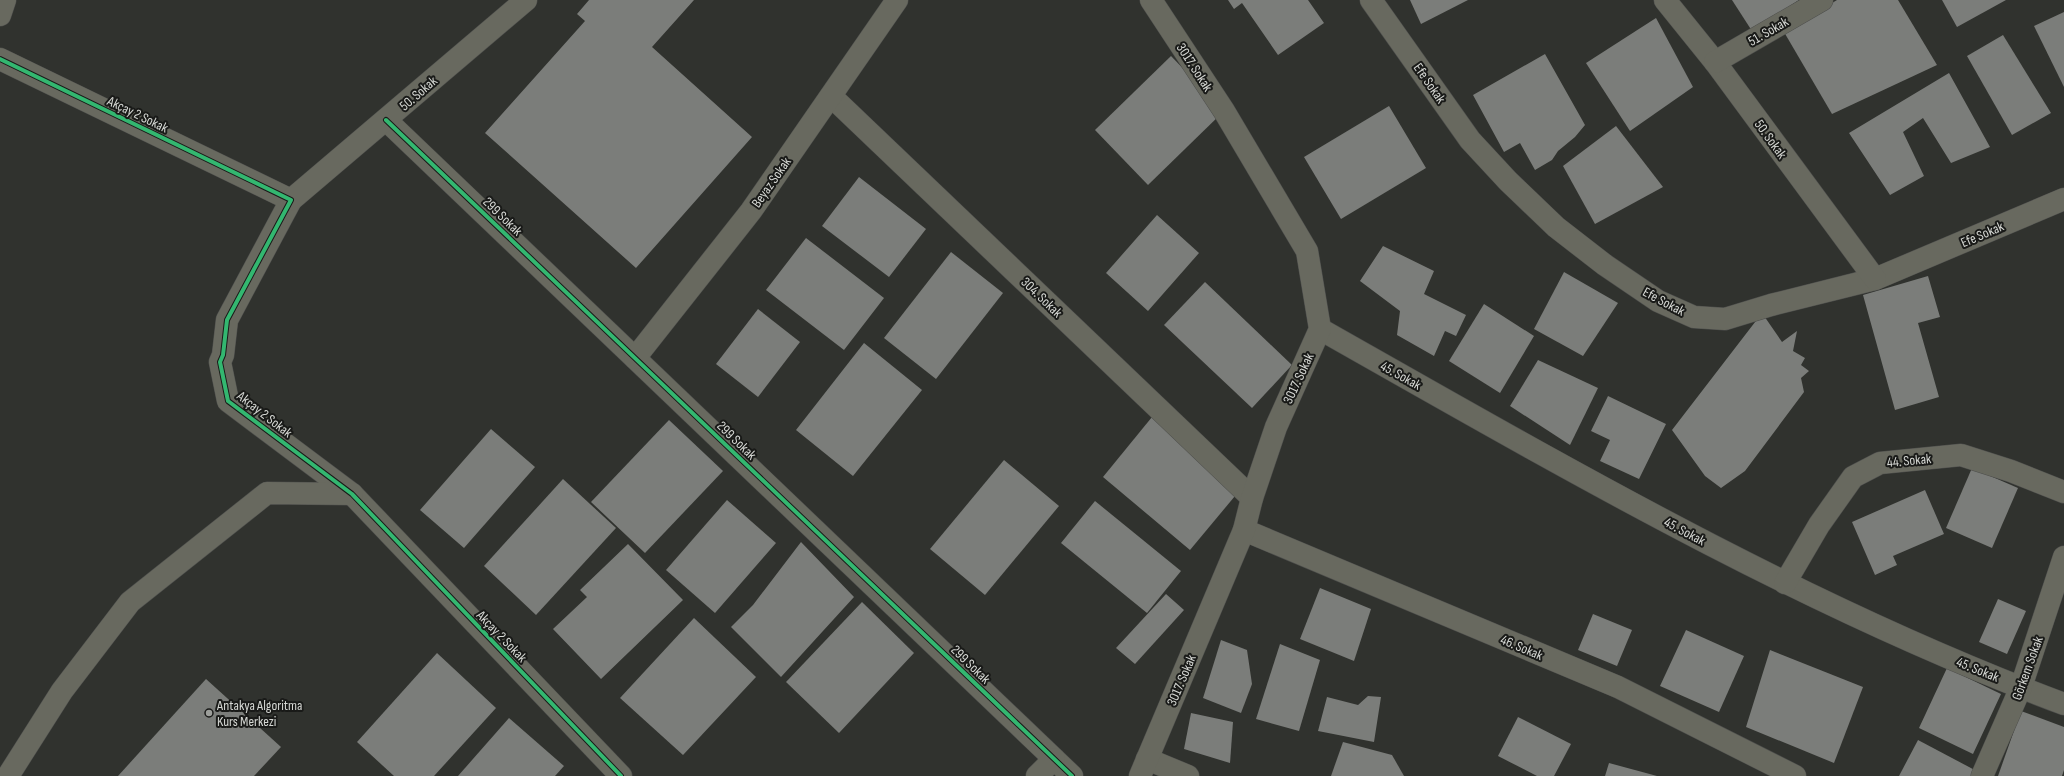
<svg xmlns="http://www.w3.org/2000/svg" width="2064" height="776" viewBox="0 0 2064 776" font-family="'Sofia Sans Condensed',sans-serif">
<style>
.building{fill:#7b7d7a}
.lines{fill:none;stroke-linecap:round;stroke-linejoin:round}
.minor-casing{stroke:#4e4f4d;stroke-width:23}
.minor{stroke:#68695f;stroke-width:22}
.cycleway-casing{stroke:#191a18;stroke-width:6}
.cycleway{stroke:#33b770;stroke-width:4}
.poi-dot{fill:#9c9e9a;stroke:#191a18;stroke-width:1.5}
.labels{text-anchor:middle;stroke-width:4;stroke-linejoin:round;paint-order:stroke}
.street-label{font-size:14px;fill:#d6d8d4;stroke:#191a18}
.poi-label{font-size:14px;fill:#d6d8d4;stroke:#191a18;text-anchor:start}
</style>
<rect width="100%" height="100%" fill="#30322e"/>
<g class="building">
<path d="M589,0H694L652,47L752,137L636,268L485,133L585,21L577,14Z"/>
<path d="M1228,0H1308L1324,23L1278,55L1242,3L1234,9Z"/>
<path d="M1410,0H1468L1421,24Z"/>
<path d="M1732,0H1799L1752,31Z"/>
<path d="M1837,0H1898L1937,65L1832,114L1784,32Z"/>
<path d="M1942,0H2006L1957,27Z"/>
<path d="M2064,12V87L2034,26Z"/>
<path d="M1656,18L1693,87L1630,131L1586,63Z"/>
<path d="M2003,35L2051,113L2012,135L1967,56Z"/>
<path d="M1545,54L1585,125L1575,137L1558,151L1552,160L1535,170L1520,143L1504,152L1473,95Z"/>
<path d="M1171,56L1224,111L1148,185L1095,130Z"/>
<path d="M1949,73L1990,147L1951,163L1923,118L1903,132L1924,176L1890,195L1849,133Z"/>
<path d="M1389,106L1426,168L1341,219L1304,157Z"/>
<path d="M1616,126L1663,187L1595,224L1563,166Z"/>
<path d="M859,177L926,229L889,277L822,226Z"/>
<path d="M1157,215L1199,253L1148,311L1106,273Z"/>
<path d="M806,238L884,298L844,350L766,290Z"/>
<path d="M1383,246L1434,271L1424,294L1466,315L1456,336L1445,331L1434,356L1397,335L1400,311L1360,281Z"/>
<path d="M951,252L1003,293L936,379L884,338Z"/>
<path d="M1564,272L1618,303L1583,356L1534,329Z"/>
<path d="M1928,276L1940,317L1918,323L1939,397L1895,410L1863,295Z"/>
<path d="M1205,282L1292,365L1252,408L1164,325Z"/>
<path d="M1484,304L1534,336L1500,393L1449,361Z"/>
<path d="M758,309L800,342L758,397L716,364Z"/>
<path d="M1762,313L1782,342L1797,331L1793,351L1805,358L1801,365L1809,371L1801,378L1804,392L1745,471L1721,488L1705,476L1672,430Z"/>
<path d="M864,343L922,390L853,476L796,430Z"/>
<path d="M1538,360L1598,388L1570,445L1510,406Z"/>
<path d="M1608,396L1666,424L1639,479L1600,461L1610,440L1591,431Z"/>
<path d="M1152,417L1240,490L1190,550L1103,477Z"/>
<path d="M669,420L723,471L645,553L591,502Z"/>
<path d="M491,429L535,467L464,548L420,510Z"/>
<path d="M1004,460L1059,506L985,595L930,549Z"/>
<path d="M1972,468L2018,488L1992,548L1946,528Z"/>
<path d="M563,479L616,528L536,615L484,566Z"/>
<path d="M1925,490L1944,534L1893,556L1897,565L1875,575L1852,522Z"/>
<path d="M727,500L776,543L715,613L666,570Z"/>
<path d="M1095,501L1181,571L1147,613L1061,543Z"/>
<path d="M801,542L854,597L781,677L731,627L753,605Z"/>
<path d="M628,544L683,600L601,679L553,629L587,597L580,590Z"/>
<path d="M1320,588L1371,609L1354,661L1300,639Z"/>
<path d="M1166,594L1184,610L1135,664L1116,648Z"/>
<path d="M1998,599L2026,611L2007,654L1979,642Z"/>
<path d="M862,602L914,653L839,733L786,682Z"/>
<path d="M1593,614L1632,630L1617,666L1578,650Z"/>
<path d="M694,618L756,677L683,755L620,698Z"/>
<path d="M1686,630L1744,656L1719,712L1660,686Z"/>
<path d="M1221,640L1247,650L1252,684L1241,713L1203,698Z"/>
<path d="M1280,644L1320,660L1299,731L1256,719Z"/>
<path d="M1770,650L1863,687L1834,763L1746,727Z"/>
<path d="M437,653L496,708L434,776H394L357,742Z"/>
<path d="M1947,668L2001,694L1973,754L1919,728Z"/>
<path d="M206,679L281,747L254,776H118Z"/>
<path d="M1368,696L1381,697L1374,742L1318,731L1327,697L1358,705Z"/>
<path d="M2021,711L2064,727V770L2062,776H1998Z"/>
<path d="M1191,713L1233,722L1230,763L1184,749Z"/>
<path d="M1518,717L1571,744L1554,776H1537L1498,756Z"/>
<path d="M509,718L564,766L555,776H458Z"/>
<path d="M1918,740L1986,776H1899Z"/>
<path d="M1343,742L1392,755L1404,776H1331Z"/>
<path d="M1609,763L1657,776H1605Z"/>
</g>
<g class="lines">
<defs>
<g id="minor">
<path d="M1371,0L1470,140L1508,181L1556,227L1605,265L1658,301L1694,317L1725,319L1771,305L1875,279L2064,199"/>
<path d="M1665,0L1715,62L1875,279"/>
<path d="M0,15L5,0"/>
<path d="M0,59L291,200L227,320L223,355L220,362L228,401L352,494L621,776"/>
<path d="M1715,62L1822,0"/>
<path d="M831,96L1252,498"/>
<path d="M386,120L1072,776"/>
<path d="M291,200L526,0"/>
<path d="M1320,329C1562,466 1804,607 2064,704"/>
<path d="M635,358L751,211L897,0"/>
<path d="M1244,530L1618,687L1795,776"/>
<path d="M1785,583L1819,525L1853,477L1880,463L1961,455L2011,471L2064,492"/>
<path d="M1147,759L1188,776"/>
<path d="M8,776L62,691L130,602L267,493L352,494"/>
<path d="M1037,776L1054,759"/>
<path d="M1140,776L1244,530L1252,498L1276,427L1320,329L1307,251L1224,111L1151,0"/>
<path d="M1982,776L2021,687L2064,557"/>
</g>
</defs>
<use href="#minor" class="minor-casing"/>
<use href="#minor" class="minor"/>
<defs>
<g id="cycleway">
<path d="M0,59L291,200L227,320L223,355L220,362L228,401L352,494L621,776"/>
<path d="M386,120L1072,776"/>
</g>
</defs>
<use href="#cycleway" class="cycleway-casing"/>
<use href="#cycleway" class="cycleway"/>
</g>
<circle class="poi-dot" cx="209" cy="713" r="4"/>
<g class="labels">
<g class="street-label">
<text transform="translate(1768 31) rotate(-30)" y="5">51. Sokak</text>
<text transform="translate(1195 67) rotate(57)" y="5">3017. Sokak</text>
<text transform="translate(1430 83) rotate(55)" y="5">Efe Sokak</text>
<text transform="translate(418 93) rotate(-41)" y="5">50. Sokak</text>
<text transform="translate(138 114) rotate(26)" y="5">Akçay 2 Sokak</text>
<text transform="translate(1771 139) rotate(54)" y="5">50. Sokak</text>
<text transform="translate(771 182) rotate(-55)" y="5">Beyaz Sokak</text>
<text transform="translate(503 216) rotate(44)" y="5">299 Sokak</text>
<text transform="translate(1982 234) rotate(-23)" y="5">Efe Sokak</text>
<text transform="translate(1042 297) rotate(44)" y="5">304. Sokak</text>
<text transform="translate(1664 301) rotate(28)" y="5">Efe Sokak</text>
<text transform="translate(1401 375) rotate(29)" y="5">45. Sokak</text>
<text transform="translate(1298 378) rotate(-65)" y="5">3017. Sokak</text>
<text transform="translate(265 414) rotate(38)" y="5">Akçay 2 Sokak</text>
<text transform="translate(737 440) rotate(44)" y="5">299 Sokak</text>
<text transform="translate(1909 460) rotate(-5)" y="5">44. Sokak</text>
<text transform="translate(1685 531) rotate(28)" y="5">45. Sokak</text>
<text transform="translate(502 636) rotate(46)" y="5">Akçay 2 Sokak</text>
<text transform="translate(1522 647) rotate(23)" y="5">46. Sokak</text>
<text transform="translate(971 664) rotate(44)" y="5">299 Sokak</text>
<text transform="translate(2027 668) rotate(-70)" y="5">Görkem Sokak</text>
<text transform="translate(1978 669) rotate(22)" y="5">45. Sokak</text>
<text transform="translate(1181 680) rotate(-67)" y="5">3017. Sokak</text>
</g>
<g class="poi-label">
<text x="217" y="710">Antakya Algoritma<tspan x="217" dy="16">Kurs Merkezi</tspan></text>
</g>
</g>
</svg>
